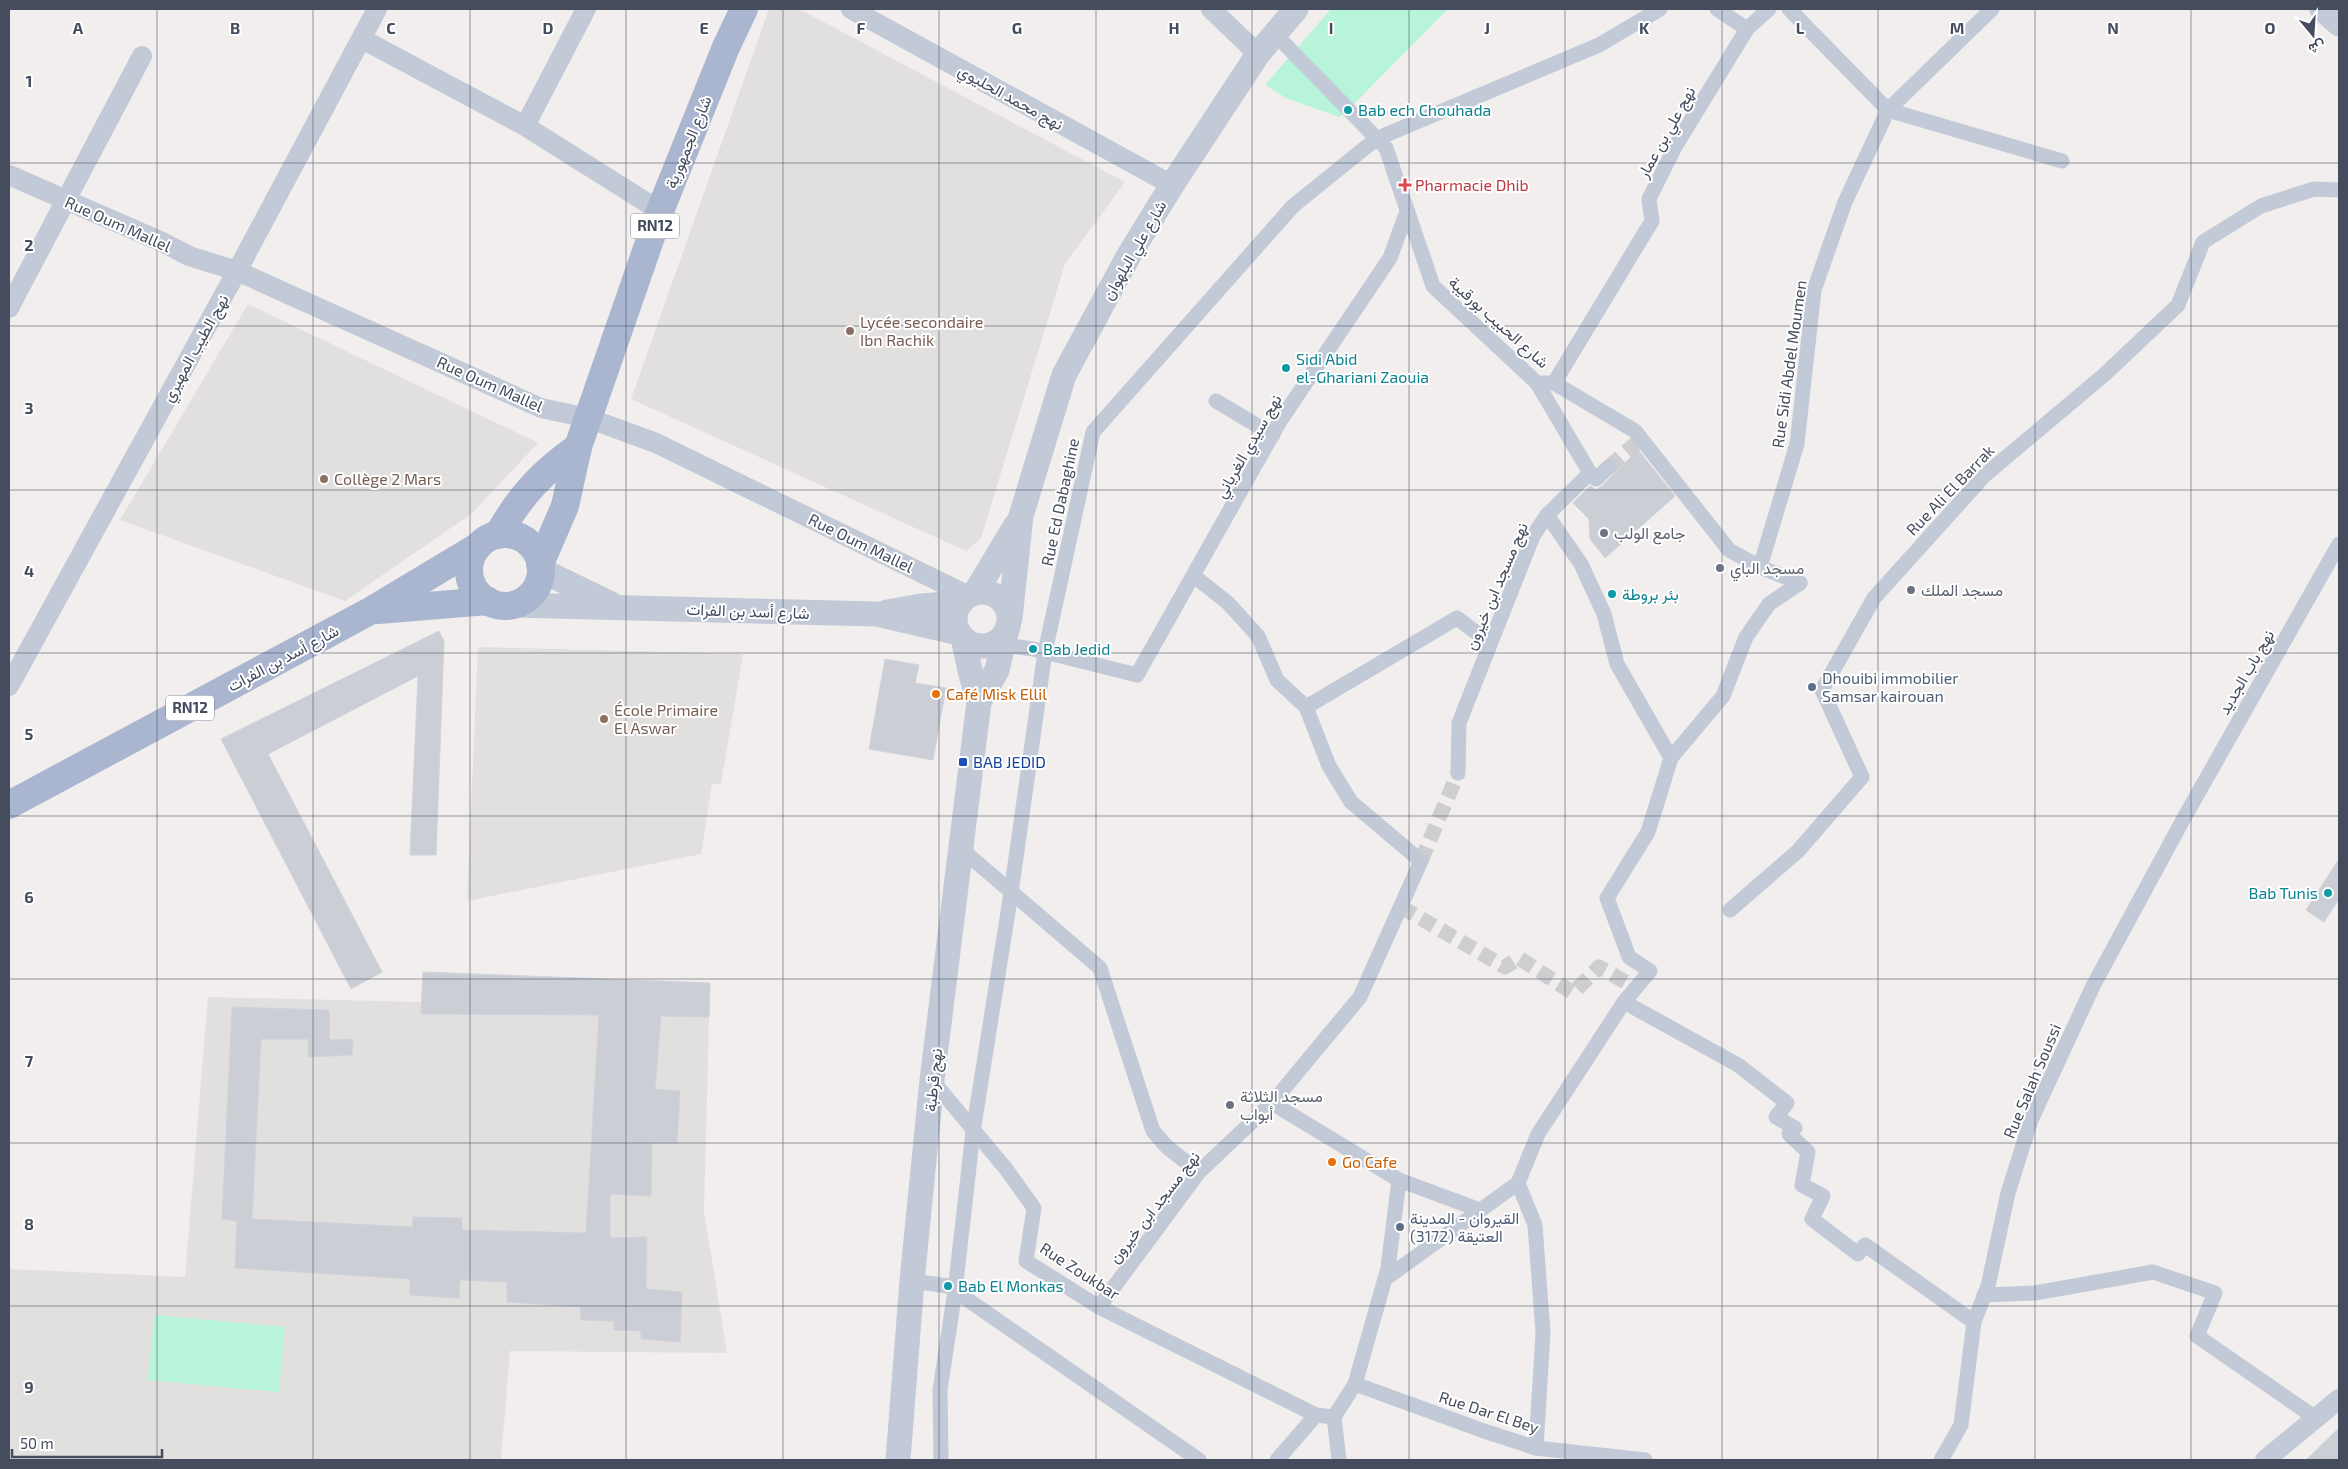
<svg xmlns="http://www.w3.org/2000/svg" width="2348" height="1469" viewBox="0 0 2348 1469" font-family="'Exo 2',Vazirmatn,sans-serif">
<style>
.education{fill:#e2dfdf}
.green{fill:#b7f4da}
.building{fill:#ccced6;stroke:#d1d2da}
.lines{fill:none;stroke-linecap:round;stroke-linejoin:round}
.pedestrian-tunnel{stroke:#ceced0;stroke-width:15;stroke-dasharray:15 8;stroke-linecap:butt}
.pedestrian{stroke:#c2c9d7;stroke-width:15}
.minor{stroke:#c2c9d7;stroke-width:20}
.tertiary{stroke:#c2c9d7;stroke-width:25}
.primary{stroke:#aab6d0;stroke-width:28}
.grid{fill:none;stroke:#444c5d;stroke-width:1;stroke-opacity:0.55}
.culture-dot{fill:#0f9aa8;stroke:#fff;stroke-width:2}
.health-dot{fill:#e0444e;stroke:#fff;stroke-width:2}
.education-dot{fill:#8d6e63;stroke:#fff;stroke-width:2}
.worship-dot{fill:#6b7280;stroke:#fff;stroke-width:2}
.service-dot{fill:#5c6f8a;stroke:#fff;stroke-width:2}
.food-dot{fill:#e8710a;stroke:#fff;stroke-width:2}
.transit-dot{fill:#1a4fb4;stroke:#fff;stroke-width:2}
.labels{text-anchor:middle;stroke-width:4;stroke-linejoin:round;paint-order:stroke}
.shield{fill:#fff;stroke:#7c828e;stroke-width:1}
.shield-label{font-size:15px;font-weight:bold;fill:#444c5d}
.street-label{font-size:16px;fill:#444c5d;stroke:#fff}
.culture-label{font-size:16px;fill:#0d838f;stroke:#fff;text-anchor:start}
.health-label{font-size:16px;fill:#be3a42;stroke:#fff;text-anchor:start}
.education-label{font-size:16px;fill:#785e54;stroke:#fff;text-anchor:start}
.worship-label{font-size:16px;fill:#5b616d;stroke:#fff;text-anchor:start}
.service-label{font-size:16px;fill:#4e5e75;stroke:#fff;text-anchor:start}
.food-label{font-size:16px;fill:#c56008;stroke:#fff;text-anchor:start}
.transit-label{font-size:16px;fill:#164399;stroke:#fff;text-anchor:start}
.grid-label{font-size:16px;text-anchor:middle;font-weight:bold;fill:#444c5d;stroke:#fff;stroke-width:4;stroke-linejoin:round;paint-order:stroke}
</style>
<rect width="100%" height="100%" fill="#f1eeed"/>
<g class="education">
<path d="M769,9H799L1125,182L1065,264L981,538L966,551L631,399Z"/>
<path d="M248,304L538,443L471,514L345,601L120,520Z"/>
<path d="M478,647L743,654L721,784H712L701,854L467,901Z"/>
<path d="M423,972L710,983L704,1211L727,1353L510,1351L501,1460H9V1269L185,1277L208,997L421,1002Z"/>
</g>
<g class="green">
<path d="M1331,9H1448L1348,110L1339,117L1286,98L1265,85Z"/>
<path d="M154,1315L285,1327L279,1392L148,1380Z"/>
</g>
<g class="building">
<path d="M1638,450L1675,496L1605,558L1590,539L1589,519L1573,503L1590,486L1596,490L1602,486Z"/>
<path d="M439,631L444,641L436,855H410L418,676L268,754L382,972L351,989L221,739Z"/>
<path d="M885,659L919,665L915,683L946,688L933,760L869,749Z"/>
<path d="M2339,859V899L2324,922L2306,910Z"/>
<path d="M423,972L710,983L709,1017L661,1016L655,1089L680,1091L677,1143H652L651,1196L610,1194V1238L647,1237L646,1289L682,1292L680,1342L641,1339V1331L614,1330V1321L581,1320L580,1307L507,1302V1282L460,1280L459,1298L410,1295V1279L235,1268L237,1221L222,1219L232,1007L329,1010L330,1040L353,1039L352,1055L308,1057V1039H261L252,1219L413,1227V1217L462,1218V1230L586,1233L599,1015L421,1014Z"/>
<path d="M2339,1428V1460H2306Z"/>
</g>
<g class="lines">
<g class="pedestrian-tunnel">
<path d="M1609,467L1641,439"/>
<path d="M1421,861L1458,773"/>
<path d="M2321,887L2339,898"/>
<path d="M1401,907L1505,967L1519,958L1573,993L1599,967L1636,988"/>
</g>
<g class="pedestrian">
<path d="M1717,9L1747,29"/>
<path d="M1789,9L1888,110L2062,161"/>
<path d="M1274,33L1386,148L1433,286L1537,383H1554L1635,431L1729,550L1760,567L1800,583"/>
<path d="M1554,383L1652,221L1649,199L1676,145L1747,29L1769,9"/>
<path d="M1216,401L1273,435"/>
<path d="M1590,473L1596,479L1609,467"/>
<path d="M1547,515L1581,564L1604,614L1617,664L1671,758"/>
<path d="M1760,567L1797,444L1814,290L1845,202L1888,110L1992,9"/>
<path d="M1194,576L1228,603L1258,636L1277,680L1306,707L1457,618L1490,643"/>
<path d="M1800,583L1769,604L1746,637L1723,696L1671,758L1648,832L1607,898L1629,957L1650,971L1624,1002L1738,1065L1787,1103L1776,1117L1795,1128L1789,1134L1808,1152L1802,1185L1823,1196L1812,1219L1858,1254L1865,1245L1974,1322"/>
<path d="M1004,645L1033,649L1137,675L1280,421L1390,258L1407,211"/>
<path d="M1458,773L1459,723L1533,536L1547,515L1590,473L1537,383"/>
<path d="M960,848L1100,968L1153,1131L1167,1147L1199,1172"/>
<path d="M1730,910L1798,851L1862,777L1822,690L1874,598L1985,475L2104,375L2178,305L2203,242L2261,206L2314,189L2339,190"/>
<path d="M932,1080L1006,1169L1034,1208L1026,1261L1099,1307L1316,1415L1334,1417"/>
<path d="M1272,1103L1399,1180L1480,1210"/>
<path d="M1518,1183L1535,1225L1543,1333L1536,1448"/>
<path d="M1385,1279L1518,1183L1538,1134L1624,1002"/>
<path d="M912,1281L948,1286L1199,1460"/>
<path d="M1984,1295L2035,1293L2153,1272L2215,1293L2197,1336L2317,1419"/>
<path d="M1099,1307L1199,1172L1272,1103L1360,997L1421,861L1351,802L1329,766L1306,707"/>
<path d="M1355,1384L1484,1431L1536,1448L1645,1460"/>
<path d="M941,1460L940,1390L955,1291L973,1132L1011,893L1045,652L1093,432L1293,206L1376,139L1599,45L1660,9"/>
<path d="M1277,1460L1316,1415"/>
<path d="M1339,1460L1334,1417L1355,1384L1388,1268L1399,1180"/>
<path d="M1941,1460L1961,1425L1974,1322L1988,1286L2008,1193L2031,1120L2093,986L2184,818L2339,544"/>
</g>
<g class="minor">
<path d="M851,9L1172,185"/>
<path d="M1211,9L1258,54"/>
<path d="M362,39L525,126L660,211"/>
<path d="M525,126L586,9"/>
<path d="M9,175L162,242L189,256L237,271L541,408L588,418L656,443L969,596"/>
<path d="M9,308L142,56"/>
<path d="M9,686L237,271L377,9"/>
<path d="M2265,1460L2339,1399"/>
</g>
<g class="tertiary">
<path d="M2322,9L2339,24"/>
<path d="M541,570L611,604"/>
<circle cx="982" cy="619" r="27"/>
<path d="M975,593L1016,525"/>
<path d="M512,605L877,614L959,633"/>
<path d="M887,612L921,606L961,603"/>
<path d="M1010,618L1021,516L1064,375L1129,255L1172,185L1258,54L1296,9"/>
<path d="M963,638L971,675L979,702"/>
<path d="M898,1460L912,1281L932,1080L979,702L997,670L1007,629"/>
</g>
<g class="primary">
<circle cx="505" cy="570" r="36"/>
<path d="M498,535C520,496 541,473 578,447"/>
<path d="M540,564L565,506L578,447L660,211L726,47L744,9"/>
<path d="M378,610L488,601"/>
<path d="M9,805L372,610L477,547"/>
</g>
</g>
<path class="grid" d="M157,9V1460M313,9V1460M470,9V1460M626,9V1460M783,9V1460M939,9V1460M1096,9V1460M1252,9V1460M1409,9V1460M1565,9V1460M1722,9V1460M1878,9V1460M2035,9V1460M2191,9V1460M9,163H2339M9,326H2339M9,490H2339M9,653H2339M9,816H2339M9,979H2339M9,1143H2339M9,1306H2339"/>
<g class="culture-dot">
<circle cx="1348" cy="110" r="5"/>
<circle cx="1286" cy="368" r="5"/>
<circle cx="1612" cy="594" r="5"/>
<circle cx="1033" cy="649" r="5"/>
<circle cx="2328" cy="893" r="5"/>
<circle cx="948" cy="1286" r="5"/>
</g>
<path class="health-dot" d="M1402.5 177.5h5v5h5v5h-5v5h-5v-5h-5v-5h5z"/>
<g class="education-dot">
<circle cx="850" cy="331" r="5"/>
<circle cx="324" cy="479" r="5"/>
<circle cx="604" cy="719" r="5"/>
</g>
<g class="worship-dot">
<circle cx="1604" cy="533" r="5"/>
<circle cx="1720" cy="568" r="5"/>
<circle cx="1911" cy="590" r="5"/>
<circle cx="1230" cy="1105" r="5"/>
</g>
<g class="service-dot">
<circle cx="1812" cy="687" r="5"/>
<circle cx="1400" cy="1227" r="5"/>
</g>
<g class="food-dot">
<circle cx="936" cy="694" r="5"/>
<circle cx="1332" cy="1162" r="5"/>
</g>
<rect class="transit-dot" x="958" y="757" width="10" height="10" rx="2.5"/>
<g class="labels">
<g class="shield">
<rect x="631" y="213.5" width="48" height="25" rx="4"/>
<rect x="166" y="695.5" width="48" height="25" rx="4"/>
</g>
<g class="shield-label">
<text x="655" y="231">RN12</text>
<text x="190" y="713">RN12</text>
</g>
<g class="street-label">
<text transform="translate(1011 97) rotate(29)" y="6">نهج محمد الحليوي</text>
<text transform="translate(1666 132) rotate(-61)" y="6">نهج علي بن عمار</text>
<text transform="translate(688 142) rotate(-68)" y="6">شارع الجمهورية</text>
<text transform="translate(118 224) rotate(24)" y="6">Rue Oum Mallel</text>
<text transform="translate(1134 250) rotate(-60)" y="6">شارع علي البلهوان</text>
<text transform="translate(1499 322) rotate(42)" y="6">شارع الحبيب بورقيبة</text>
<text transform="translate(195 348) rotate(-61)" y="6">نهج الطيب المهيري</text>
<text transform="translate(1789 364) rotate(-82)" y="6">Rue Sidi Abdel Moumen</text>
<text transform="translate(490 384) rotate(24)" y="6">Rue Oum Mallel</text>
<text transform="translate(1248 446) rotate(-60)" y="6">نهج سيدي الغرياني</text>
<text transform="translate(1950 490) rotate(-46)" y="6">Rue Ali El Barrak</text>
<text transform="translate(1060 502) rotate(-78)" y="6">Rue Ed Dabaghine</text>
<text transform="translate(861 543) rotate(26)" y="6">Rue Oum Mallel</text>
<text transform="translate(1496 586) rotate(-67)" y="6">نهج مسجد ابن خيرون</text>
<text transform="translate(748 611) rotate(2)" y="6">شارع أسد بن الفرات</text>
<text transform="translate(283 658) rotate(-28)" y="6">شارع أسد بن الفرات</text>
<text transform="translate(2246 672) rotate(-60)" y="6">نهج باب الجديد</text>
<text transform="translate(933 1080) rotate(-84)" y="6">نهج قرطبة</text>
<text transform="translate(2032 1081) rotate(-67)" y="6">Rue Salah Soussi</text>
<text transform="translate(1154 1207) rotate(-52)" y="6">نهج مسجد ابن خيرون</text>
<text transform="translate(1080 1271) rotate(33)" y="6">Rue Zoukbar</text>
<text transform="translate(1489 1412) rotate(18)" y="6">Rue Dar El Bey</text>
</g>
<g class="culture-label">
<text x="1358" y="116">Bab ech Chouhada</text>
<text x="1296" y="365">Sidi Abid<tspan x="1296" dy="18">el-Ghariani Zaouia</tspan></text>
<text x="1622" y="600">بئر بروطة</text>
<text x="1043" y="655">Bab Jedid</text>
<text x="2318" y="899" text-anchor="end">Bab Tunis</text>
<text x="958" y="1292">Bab El Monkas</text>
</g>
<g class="health-label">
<text x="1415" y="191">Pharmacie Dhib</text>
</g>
<g class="education-label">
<text x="860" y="328">Lycée secondaire<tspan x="860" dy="18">Ibn Rachik</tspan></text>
<text x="334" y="485">Collège 2 Mars</text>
<text x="614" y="716">École Primaire<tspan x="614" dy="18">El Aswar</tspan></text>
</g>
<g class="worship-label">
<text x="1614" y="539">جامع الولب</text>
<text x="1730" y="574">مسجد الباي</text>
<text x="1921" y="596">مسجد الملك</text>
<text x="1240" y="1102">مسجد الثلاثة<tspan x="1240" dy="18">أبواب</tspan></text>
</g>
<g class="service-label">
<text x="1822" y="684">Dhouibi immobilier<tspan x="1822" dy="18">Samsar kairouan</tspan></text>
<text x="1410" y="1224">القيروان - المدينة<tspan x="1410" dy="18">العتيقة (3172)</tspan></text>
</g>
<g class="food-label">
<text x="946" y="700">Café Misk Ellil</text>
<text x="1342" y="1168">Go Cafe</text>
</g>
<g class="transit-label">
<text x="973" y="768">BAB JEDID</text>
</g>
</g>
<g class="grid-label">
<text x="78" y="34">A</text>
<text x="235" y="34">B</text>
<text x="391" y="34">C</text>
<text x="548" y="34">D</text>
<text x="704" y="34">E</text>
<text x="861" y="34">F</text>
<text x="1017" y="34">G</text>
<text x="1174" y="34">H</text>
<text x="1331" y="34">I</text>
<text x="1487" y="34">J</text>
<text x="1644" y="34">K</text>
<text x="1800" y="34">L</text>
<text x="1957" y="34">M</text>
<text x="2113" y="34">N</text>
<text x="2270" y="34">O</text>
<text x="29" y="87">1</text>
<text x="29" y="251">2</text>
<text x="29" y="414">3</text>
<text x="29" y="577">4</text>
<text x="29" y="740">5</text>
<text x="29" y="903">6</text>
<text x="29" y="1067">7</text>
<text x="29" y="1230">8</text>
<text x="29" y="1393">9</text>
</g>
<rect width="2348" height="1469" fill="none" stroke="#444c5d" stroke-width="20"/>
<g transform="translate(2313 35) rotate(162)" stroke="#ffffff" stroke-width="4" paint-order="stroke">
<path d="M0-4L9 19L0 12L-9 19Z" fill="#444c5d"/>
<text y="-8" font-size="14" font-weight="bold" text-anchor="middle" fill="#444c5d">ش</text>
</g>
<path d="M12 1449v8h150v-8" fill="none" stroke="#444c5d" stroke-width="2.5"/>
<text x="20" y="1449" font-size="15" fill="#444c5d" stroke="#ffffff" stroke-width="4" paint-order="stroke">50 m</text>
</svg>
